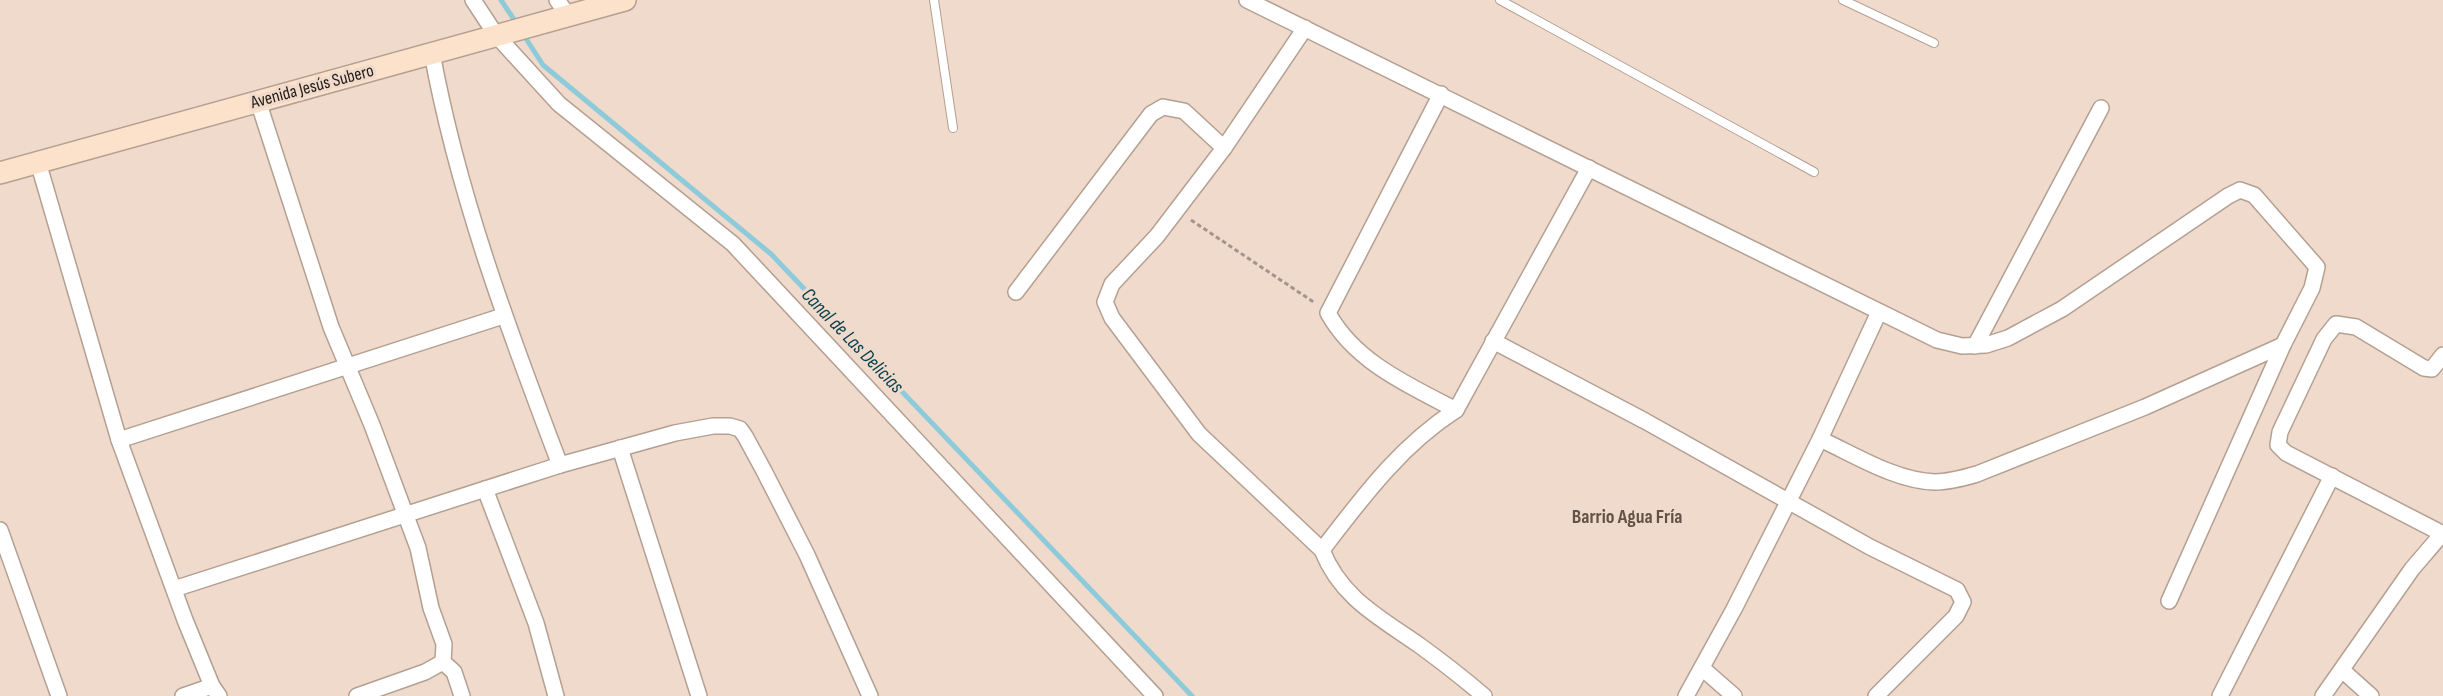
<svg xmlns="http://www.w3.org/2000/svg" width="2443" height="696" viewBox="0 0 2443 696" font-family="'Sofia Sans Condensed',sans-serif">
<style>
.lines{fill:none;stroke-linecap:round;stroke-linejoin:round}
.stream{stroke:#8ecbda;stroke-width:5}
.lane-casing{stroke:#b4a092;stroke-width:10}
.street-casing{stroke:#b4a092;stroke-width:18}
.secondary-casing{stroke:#b4a092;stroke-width:24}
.path{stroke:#a59589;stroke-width:3;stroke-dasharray:4.5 3;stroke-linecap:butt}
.lane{stroke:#fff;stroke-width:8}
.street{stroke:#fff;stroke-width:15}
.secondary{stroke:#fce1cb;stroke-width:21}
.labels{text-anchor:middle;stroke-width:6;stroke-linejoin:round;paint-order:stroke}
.street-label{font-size:18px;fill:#211a15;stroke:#efdacb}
.water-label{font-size:20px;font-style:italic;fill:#053f4b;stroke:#efdacb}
.neighbourhood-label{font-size:20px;font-weight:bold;fill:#635245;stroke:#efdacb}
</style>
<rect width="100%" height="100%" fill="#efdacb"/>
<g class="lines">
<g class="stream">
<path d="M501,0L517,24"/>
<path d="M523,34L543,65L771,254L1192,696"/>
</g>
<defs>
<g id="lane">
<path d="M934,0L953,128"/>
<path d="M1500,0L1814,172"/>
<path d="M1843,0L1934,43"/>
</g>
<g id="street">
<path d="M473,0L496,35L559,104L733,244L1155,696"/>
<path d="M557,0L568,15"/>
<path d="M1247,0C1478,112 1707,228 1937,340L1962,346L1986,345L2008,338L2062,309L2228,196L2240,190L2254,195L2317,267L2312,288L2283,345L2169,601"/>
<path d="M1305,28L1224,148L1157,236L1112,284L1105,302L1112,318L1199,434L1322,550C1341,598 1379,617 1419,645C1441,661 1463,678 1484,696"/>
<path d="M432,53C458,195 509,331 560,465"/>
<path d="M1441,94L1328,313C1355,362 1408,385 1456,410"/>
<path d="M258,101L331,327L372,425L418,548L431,608L444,644L443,662L454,672L462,696"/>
<path d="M38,162L119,440L185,620L212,686L219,696"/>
<path d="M1016,292L1151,114L1163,107L1184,111L1224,148"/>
<path d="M1493,341L1645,421L1870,547L1957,590L1963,602L1956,616L1876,696"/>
<path d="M1975,346L2101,108"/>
<path d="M2443,355L2432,369L2424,368L2356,327L2336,324L2324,339L2280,432L2278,445L2286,453L2443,534"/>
<path d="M1820,439C1855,455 1896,481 1935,482C1949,482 1963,478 1977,474L2145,407L2283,345"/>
<path d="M119,440L503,316"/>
<path d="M620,448L699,696"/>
<path d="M485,489L536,623L556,696"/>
<path d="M0,530L59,696"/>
<path d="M1322,550C1362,498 1400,446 1456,410L1589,168"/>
<path d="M174,589L560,465L675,433L713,426H730L740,429L745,436L764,471L807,555L870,696"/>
<path d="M1702,668L1734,696"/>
<path d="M2342,670L2371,696"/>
<path d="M183,696L212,686"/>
<path d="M357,696L425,672L443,662"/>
<path d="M1686,696L1734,609L1820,439L1879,312"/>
<path d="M2220,696L2332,476"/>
<path d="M2323,696L2412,569L2442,534"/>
</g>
<path id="secondary" d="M0,173L625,0"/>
</defs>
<use href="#lane" class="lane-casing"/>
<use href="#street" class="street-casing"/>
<use href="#secondary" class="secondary-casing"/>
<path class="path" d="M1191,220L1315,303"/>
<use href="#lane" class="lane"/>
<use href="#street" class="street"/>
<use href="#secondary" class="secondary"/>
</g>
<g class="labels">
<g class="street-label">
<text transform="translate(312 86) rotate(-15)" y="6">Avenida Jesús Subero</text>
</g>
<g class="water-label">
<text transform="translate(853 340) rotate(46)" y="7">Canal de Las Delicias</text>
</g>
<g class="neighbourhood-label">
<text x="1627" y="523">Barrio Agua Fría</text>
</g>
</g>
</svg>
